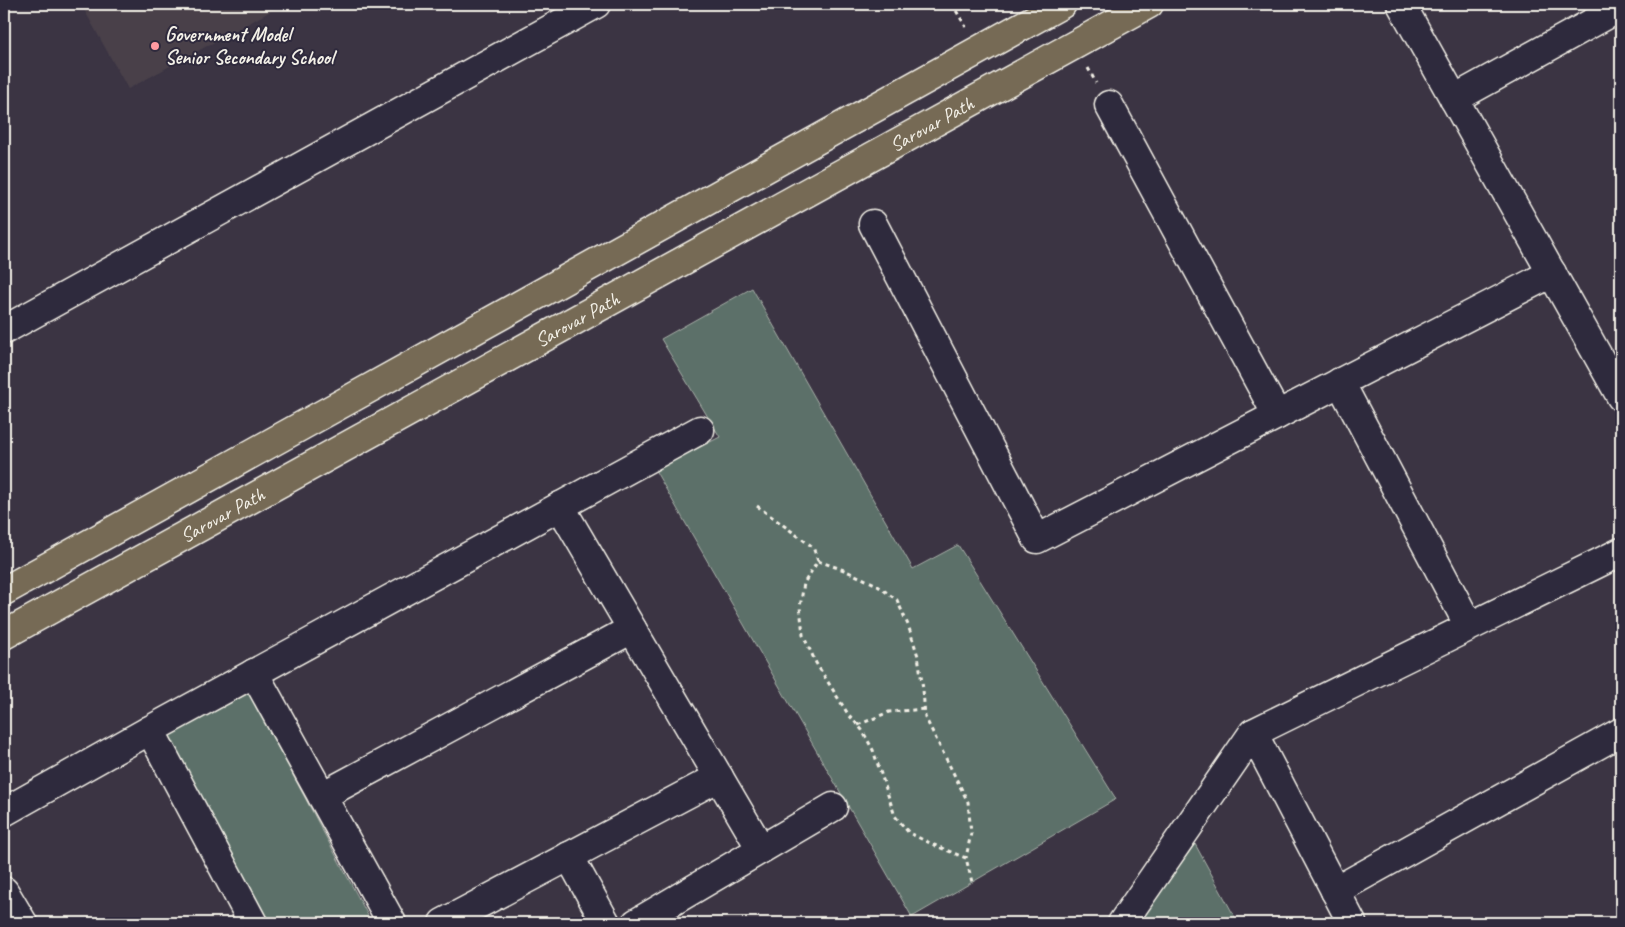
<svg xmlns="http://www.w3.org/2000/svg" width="1625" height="927" viewBox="0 0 1625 927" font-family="Caveat,sans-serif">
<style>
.built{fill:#49404a}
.green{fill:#5b7069;stroke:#a8b0a8}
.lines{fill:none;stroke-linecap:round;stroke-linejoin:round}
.minor-casing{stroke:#f4f1e8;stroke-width:31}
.major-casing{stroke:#f4f1e8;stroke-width:31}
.path{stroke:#f4f1e8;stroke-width:3;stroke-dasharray:4 4;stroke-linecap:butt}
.minor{stroke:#2f2a3d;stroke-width:28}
.major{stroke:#766a54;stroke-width:28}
.poi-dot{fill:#ff9aa2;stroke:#2f2a3d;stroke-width:2}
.labels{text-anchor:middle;stroke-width:4;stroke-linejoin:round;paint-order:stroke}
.poi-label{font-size:20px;font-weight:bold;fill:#f4f1e8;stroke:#2f2a3d;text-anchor:start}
.street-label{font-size:20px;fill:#f4f1e8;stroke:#2f2a3d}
</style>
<rect width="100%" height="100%" fill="#3b3443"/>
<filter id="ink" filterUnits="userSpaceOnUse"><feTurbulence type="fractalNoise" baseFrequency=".02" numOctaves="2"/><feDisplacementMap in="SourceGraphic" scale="10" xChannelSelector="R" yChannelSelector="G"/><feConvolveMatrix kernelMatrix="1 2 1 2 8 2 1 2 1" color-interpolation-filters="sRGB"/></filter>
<g filter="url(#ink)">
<path class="built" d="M81,4H284L128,89Z"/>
<g class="green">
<path d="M752,288L913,569L958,545L1116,799L912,917L655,470L720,437L661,339Z"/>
<path d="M249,693L372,923H268L168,736Z"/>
<path d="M1195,844L1238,923H1137Z"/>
</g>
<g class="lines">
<defs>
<g id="minor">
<path d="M1401,4L1621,397"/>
<path d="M1454,99L1621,7"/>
<path d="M1109,105L1277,415"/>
<path d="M873,224L1037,539L1552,273"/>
<path d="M4,330L596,4"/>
<path d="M1340,382L1469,626"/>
<path d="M560,506L761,849"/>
<path d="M254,673L392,923"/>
<path d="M150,730L253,923"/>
<path d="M1253,733L1352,923"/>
<path d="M322,796L632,629"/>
<path d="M4,812L150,730L700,430"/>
<path d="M569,856L606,923"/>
<path d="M4,891L23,923"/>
<path d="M1335,891L1621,732"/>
<path d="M443,923L719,777"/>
<path d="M636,923L833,807"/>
<path d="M1122,923L1253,733L1621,552"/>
</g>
<g id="major">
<path d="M4,591L1062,4"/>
<path id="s1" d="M4,635L1149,4"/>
</g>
</defs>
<use href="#minor" class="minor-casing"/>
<use href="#major" class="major-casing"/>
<g class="path">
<path d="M952,4L966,27"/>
<path d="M1088,68L1096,83"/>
<path d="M757,506L813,547L818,561L804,583L800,607L803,635L816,663L848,714L862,730L873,750L895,816L909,833L934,845L966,858L972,882"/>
<path d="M818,561L844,570L875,584L897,600L908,625L918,656L923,689L925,717L968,802L971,833L966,858"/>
<path d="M858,725L889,712L925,709"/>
</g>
<use href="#minor" class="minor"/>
<use href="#major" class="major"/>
</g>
</g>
<circle class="poi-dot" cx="155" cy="46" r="5"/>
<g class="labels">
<g class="poi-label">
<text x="165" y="41">Government Model<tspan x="165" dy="23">Senior Secondary School</tspan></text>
</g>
<g class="street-label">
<text dy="7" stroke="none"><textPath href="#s1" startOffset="1059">Sarovar Path</textPath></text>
<text dy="7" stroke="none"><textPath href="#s1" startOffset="654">Sarovar Path</textPath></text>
<text dy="7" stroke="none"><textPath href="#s1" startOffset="249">Sarovar Path</textPath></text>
</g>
</g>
<rect width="1625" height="927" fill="none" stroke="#2f2a3d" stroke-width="20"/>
<rect x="10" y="10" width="1605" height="907" fill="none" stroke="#f4f1e8" stroke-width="2" filter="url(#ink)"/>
</svg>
